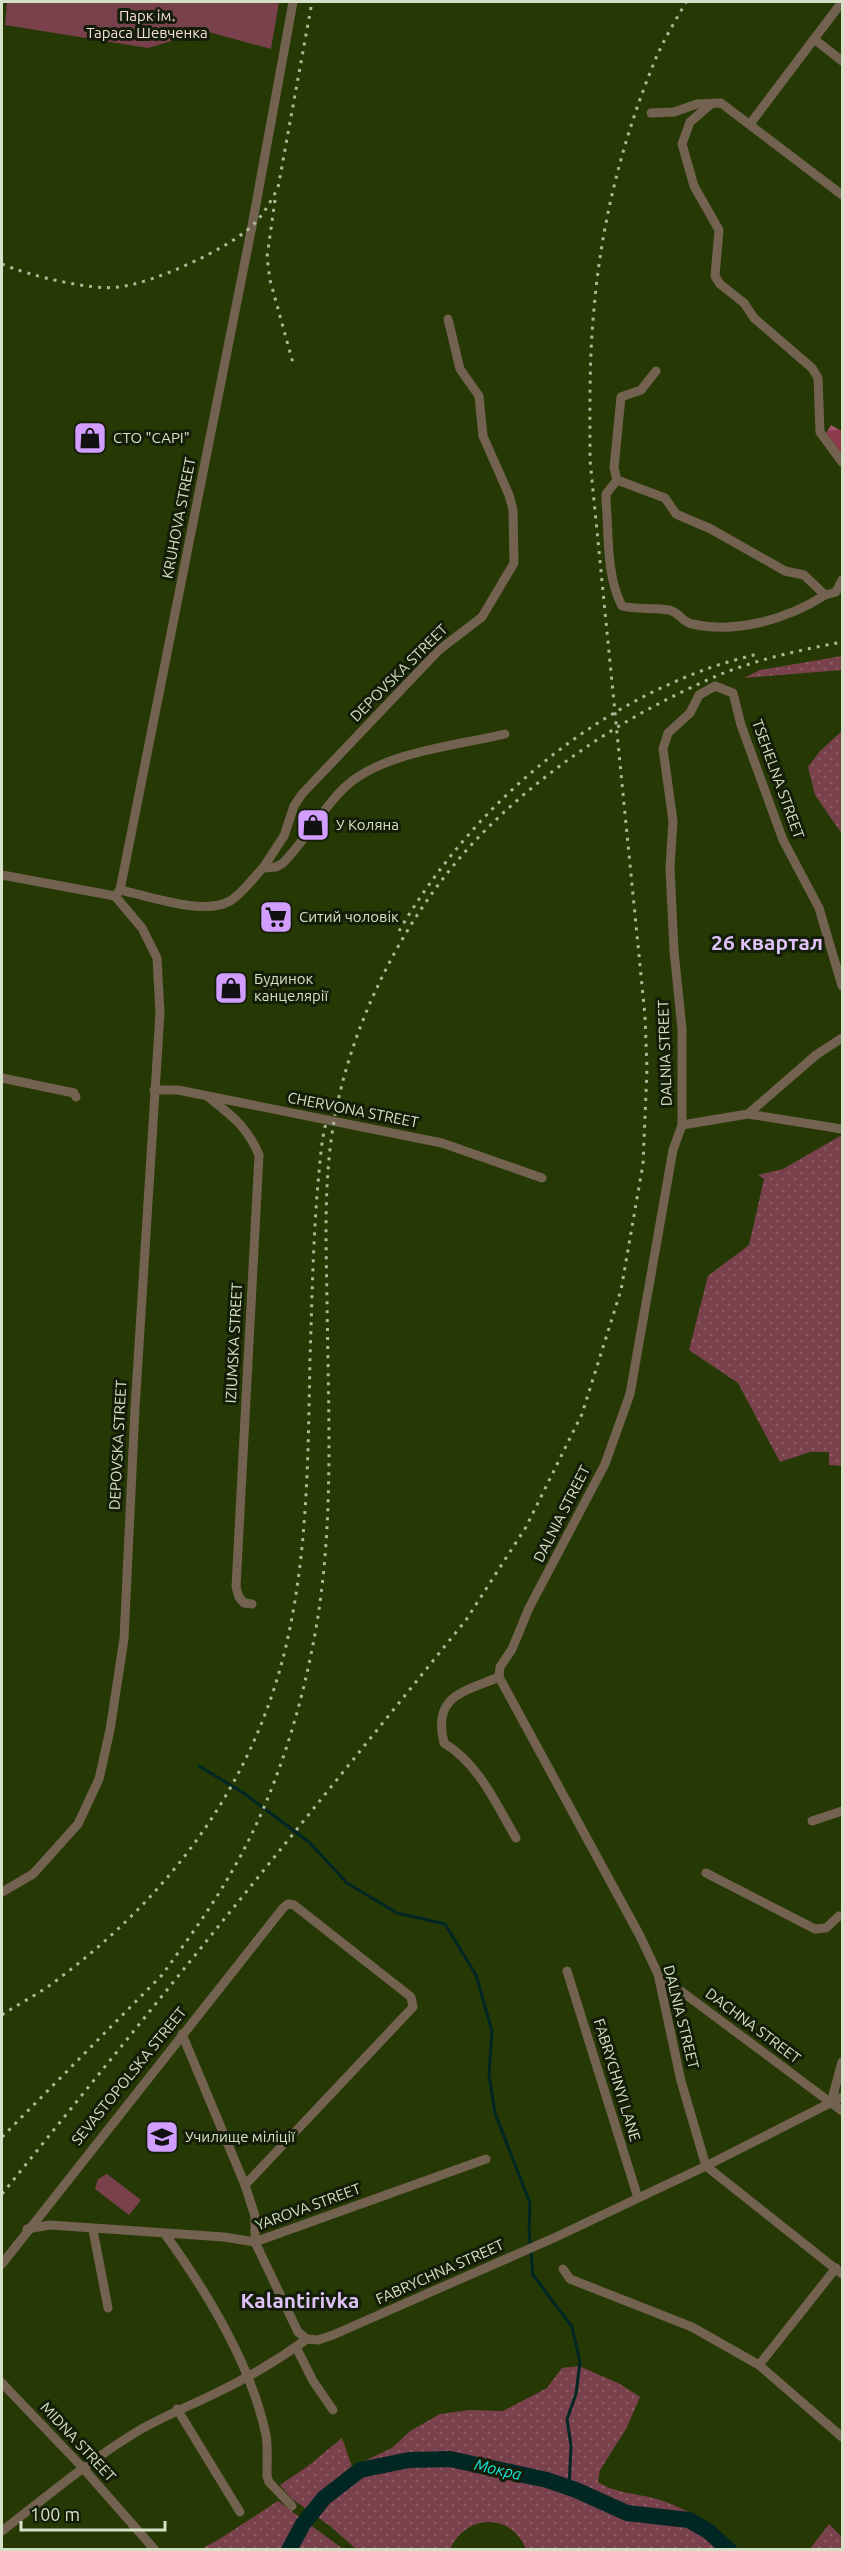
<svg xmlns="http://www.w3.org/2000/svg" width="844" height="2551" viewBox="0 0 844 2551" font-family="Ubuntu,sans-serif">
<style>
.grass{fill:url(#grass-dots)}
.forest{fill:url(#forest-firs)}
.park{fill:#79414c}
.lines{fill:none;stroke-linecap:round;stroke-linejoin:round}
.stream{stroke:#002724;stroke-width:3}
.river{stroke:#002724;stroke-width:16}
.minor{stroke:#736250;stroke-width:9}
.rail{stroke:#abb998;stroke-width:3;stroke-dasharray:3 6;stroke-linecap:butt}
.labels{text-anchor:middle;stroke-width:6;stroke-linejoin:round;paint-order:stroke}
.park-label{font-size:15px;fill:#f5dcdf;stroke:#141d08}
.poi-label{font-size:15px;fill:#d4e1c6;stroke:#141d08;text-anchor:start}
.street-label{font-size:15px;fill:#d4e1c6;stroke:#141d08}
.water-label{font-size:16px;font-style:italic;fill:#12e7db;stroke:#141d08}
.district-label{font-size:21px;font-weight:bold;fill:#dec2f8;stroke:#141d08}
</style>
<defs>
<pattern id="grass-dots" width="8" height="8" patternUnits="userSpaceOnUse" patternTransform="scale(1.5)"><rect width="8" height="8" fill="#79414c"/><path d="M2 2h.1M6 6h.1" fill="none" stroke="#8b5c64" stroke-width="1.8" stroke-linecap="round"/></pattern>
<pattern id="forest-firs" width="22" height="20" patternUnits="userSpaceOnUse" patternTransform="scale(1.5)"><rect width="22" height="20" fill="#8d3a4e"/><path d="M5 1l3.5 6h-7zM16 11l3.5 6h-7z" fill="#9c5666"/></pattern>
</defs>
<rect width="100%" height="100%" fill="#263905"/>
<g class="grass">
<path d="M842,656V670L744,678L760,670Z"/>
<path d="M842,731V834L815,795L808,767L820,751Z"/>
<path d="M842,1135V1466L829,1465V1452H810L780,1462L738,1383L689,1350L708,1276L749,1245L764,1179L758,1175L783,1169Z"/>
<path d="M579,2366L620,2384L640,2397L626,2429L600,2470L598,2482C618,2495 643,2493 666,2502C698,2514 711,2528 735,2549H526C511,2512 466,2514 450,2549H356L330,2526L292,2499L280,2485L308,2466L342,2438L352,2467L392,2448L410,2431L440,2414L469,2410L503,2411L547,2388L562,2368Z"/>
<path d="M278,2501L343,2549L199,2550L218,2540Z"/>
<path d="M829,2524L842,2537V2549H810Z"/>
</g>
<path class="forest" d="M831,425L842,431V454L826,433Z"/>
<g class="park">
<path d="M7,2H279L271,49L205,31L148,48L5,25Z"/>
<path d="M107,2174L141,2200L129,2215L95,2189L98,2179Z"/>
</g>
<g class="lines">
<path class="stream" d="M199,1766L242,1792L309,1842L347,1883L397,1913L445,1924L476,1975L492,2031L489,2075L495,2113L530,2203L529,2230L533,2275L572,2327L580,2362L576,2394L567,2419L571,2446L569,2488"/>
<path class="river" d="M289,2550L303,2524L324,2498L360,2470L409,2460L450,2459L547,2480L576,2490L627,2513L689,2520L708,2531L729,2550"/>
<g class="minor">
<path d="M814,39L842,61"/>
<path d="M711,104L690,122L682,144L694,186L719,230L715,276L720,284L744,303L754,318L812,368L818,378L820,432L842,462"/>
<path d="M651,113L674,112L697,104L721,103L842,195"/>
<path d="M750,124L842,2"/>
<path d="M656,371L641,390L621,397L614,468L617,480L665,498L676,514L711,529L785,571L804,575L825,595L836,592L842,580"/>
<path d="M617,480L606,494V501C609,534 606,576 622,606C637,610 653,607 669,610C679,612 682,622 692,624C736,634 788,619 825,595"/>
<path d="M263,868L284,836L294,806L302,794L439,650L482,617L514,563L513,510L509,495L483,436L479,396L460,369L448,319"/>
<path d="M2,875L115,896L142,928L157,958L160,1013L135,1408L124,1639L110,1730L99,1779L78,1824L33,1874L2,1892"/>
<path d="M120,890C149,896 203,916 230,901C242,894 253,878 263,868L276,867L283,863C306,840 321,810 344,788C381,752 456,746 505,734"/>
<path d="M115,896L120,890L252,226L293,2"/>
<path d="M842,986L819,908L783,840L741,725L733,693L715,686L699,695L690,713L668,733L663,749L673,821L670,868L674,951L682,1029V1125L673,1150L630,1394L605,1464L529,1608L512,1649L500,1667L499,1677L640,1936L658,1974L681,2081L706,2166L842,2274"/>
<path d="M2,1078L74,1093L76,1097"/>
<path d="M154,1090H178L442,1143L542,1178"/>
<path d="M207,1096C231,1115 247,1126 259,1155L236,1587L239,1597L244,1603L252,1604"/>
<path d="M748,1114L842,1129"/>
<path d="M682,1125L748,1114L816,1055L842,1038"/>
<path d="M499,1677C463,1692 432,1696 444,1743C479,1764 496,1804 516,1838"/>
<path d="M812,1821L842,1811"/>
<path d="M706,1873L815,1929L826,1928L839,1916H842"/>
<path d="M567,1971L638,2198"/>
<path d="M658,1974L842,2111"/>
<path d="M182,2034L245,2185L255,2216V2242L298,2332L307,2339"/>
<path d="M831,2103L842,2062"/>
<path d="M27,2229L50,2225L224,2237L255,2242L486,2159"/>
<path d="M93,2230L108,2308"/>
<path d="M165,2234C207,2292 251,2364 266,2435C268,2448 267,2463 267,2476L269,2482L292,2506"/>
<path d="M2,2264L283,1908L288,1904L294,1905L411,1997L413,2007L245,2185"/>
<path d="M563,2269L570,2279L692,2327L759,2365L842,2437"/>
<path d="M296,2347L313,2381L333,2410"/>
<path d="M759,2365L836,2268"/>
<path d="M2,2383L83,2468L155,2550"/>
<path d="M177,2409L240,2512"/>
<path d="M2,2531C46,2497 90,2460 138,2431C162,2417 187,2407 212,2395C244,2380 278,2360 307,2339L318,2340L333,2335L556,2237L706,2166L842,2097"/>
</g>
<g class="rail">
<path d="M275,200L267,257L270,280L293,363"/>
<path d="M2,264C27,275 91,291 118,287C152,284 228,249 252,226C263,216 270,202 278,188L312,2"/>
<path d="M399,931C467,815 574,719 701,671C719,664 739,659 757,654"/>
<path d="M2,2015C18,2004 37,1995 53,1983C168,1898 253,1786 286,1646C308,1552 308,1455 310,1359C312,1300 313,1242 318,1183C320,1163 321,1142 326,1123"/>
<path d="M2,2137L162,1975C186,1942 211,1908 231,1873C273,1801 300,1716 315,1634C335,1524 328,1409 327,1298C326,1244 324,1188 332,1134C347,1030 402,919 474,842C537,775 617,721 701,683C744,662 795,651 842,642"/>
<path d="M2,2194L466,1620L526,1527L582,1414L621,1290L643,1164L647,1069L645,1016L590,460C590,410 589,359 594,309C601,224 623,137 656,58C664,39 676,20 686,2"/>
</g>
</g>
<defs>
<symbol id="shop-square" viewBox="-11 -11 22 22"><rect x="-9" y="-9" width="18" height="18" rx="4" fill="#d19dfe" stroke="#141d08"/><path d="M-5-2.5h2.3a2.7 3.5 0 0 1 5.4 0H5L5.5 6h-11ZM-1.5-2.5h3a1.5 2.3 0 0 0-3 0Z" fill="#111"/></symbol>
<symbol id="supermarket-square" viewBox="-11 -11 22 22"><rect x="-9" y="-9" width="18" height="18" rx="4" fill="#d19dfe" stroke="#141d08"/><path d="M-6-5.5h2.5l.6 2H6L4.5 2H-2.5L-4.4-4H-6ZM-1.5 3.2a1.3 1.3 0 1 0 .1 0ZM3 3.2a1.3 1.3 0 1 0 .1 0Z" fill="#111"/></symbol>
<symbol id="university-square" viewBox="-11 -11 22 22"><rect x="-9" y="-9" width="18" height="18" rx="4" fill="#d19dfe" stroke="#141d08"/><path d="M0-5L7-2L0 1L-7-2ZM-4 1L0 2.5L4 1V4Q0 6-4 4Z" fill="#111"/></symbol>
</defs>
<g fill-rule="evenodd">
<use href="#shop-square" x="71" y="419" width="38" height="38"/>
<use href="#shop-square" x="294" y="806" width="38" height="38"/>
<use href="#supermarket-square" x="257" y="898" width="38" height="38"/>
<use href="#shop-square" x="212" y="969" width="38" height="38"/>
<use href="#university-square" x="143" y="2118" width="38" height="38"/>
</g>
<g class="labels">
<g class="park-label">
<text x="147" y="21">Парк ім.<tspan x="147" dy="17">Тараса Шевченка</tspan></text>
</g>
<g class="poi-label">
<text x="113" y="443">СТО "CAPI"</text>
<text x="336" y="830">У Коляна</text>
<text x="299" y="922">Ситий чоловік</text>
<text x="254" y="984">Будинок<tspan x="254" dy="17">канцелярії</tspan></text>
<text x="185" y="2142">Училище міліції</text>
</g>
<g class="street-label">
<text transform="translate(179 518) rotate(-79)" y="5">KRUHOVA STREET</text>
<text transform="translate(399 673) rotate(-45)" y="5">DEPOVSKA STREET</text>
<text transform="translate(778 779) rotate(70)" y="5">TSEHELNA STREET</text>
<text transform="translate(665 1053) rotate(-92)" y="5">DALNIA STREET</text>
<text transform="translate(353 1110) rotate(11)" y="5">CHERVONA STREET</text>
<text transform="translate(234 1343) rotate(-87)" y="5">IZIUMSKA STREET</text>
<text transform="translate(118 1445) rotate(-87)" y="5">DEPOVSKA STREET</text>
<text transform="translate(562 1514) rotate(-63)" y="5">DALNIA STREET</text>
<text transform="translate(681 2017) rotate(76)" y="5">DALNIA STREET</text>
<text transform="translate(753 2026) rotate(37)" y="5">DACHNA STREET</text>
<text transform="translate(129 2076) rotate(-51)" y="5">SEVASTOPOLSKA STREET</text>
<text transform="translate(617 2080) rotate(73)" y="5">FABRYCHNYI LANE</text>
<text transform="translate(308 2207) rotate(-20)" y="5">YAROVA STREET</text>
<text transform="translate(440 2272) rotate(-24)" y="5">FABRYCHNA STREET</text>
<text transform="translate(78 2442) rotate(47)" y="5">MIDNA STREET</text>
</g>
<g class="water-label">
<text transform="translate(498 2469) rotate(13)" y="6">Мокра</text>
</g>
<g class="district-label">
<text x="767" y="950">26 квартал</text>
<text x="300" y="2308">Kalantirivka</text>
</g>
</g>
<rect width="844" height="2551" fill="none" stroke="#d4e1c6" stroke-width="6"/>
<path d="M21 2521v9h144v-9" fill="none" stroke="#d4e1c6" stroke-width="3"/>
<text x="30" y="2521" font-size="18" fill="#d4e1c6" stroke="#141d08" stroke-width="4.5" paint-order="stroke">100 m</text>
</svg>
